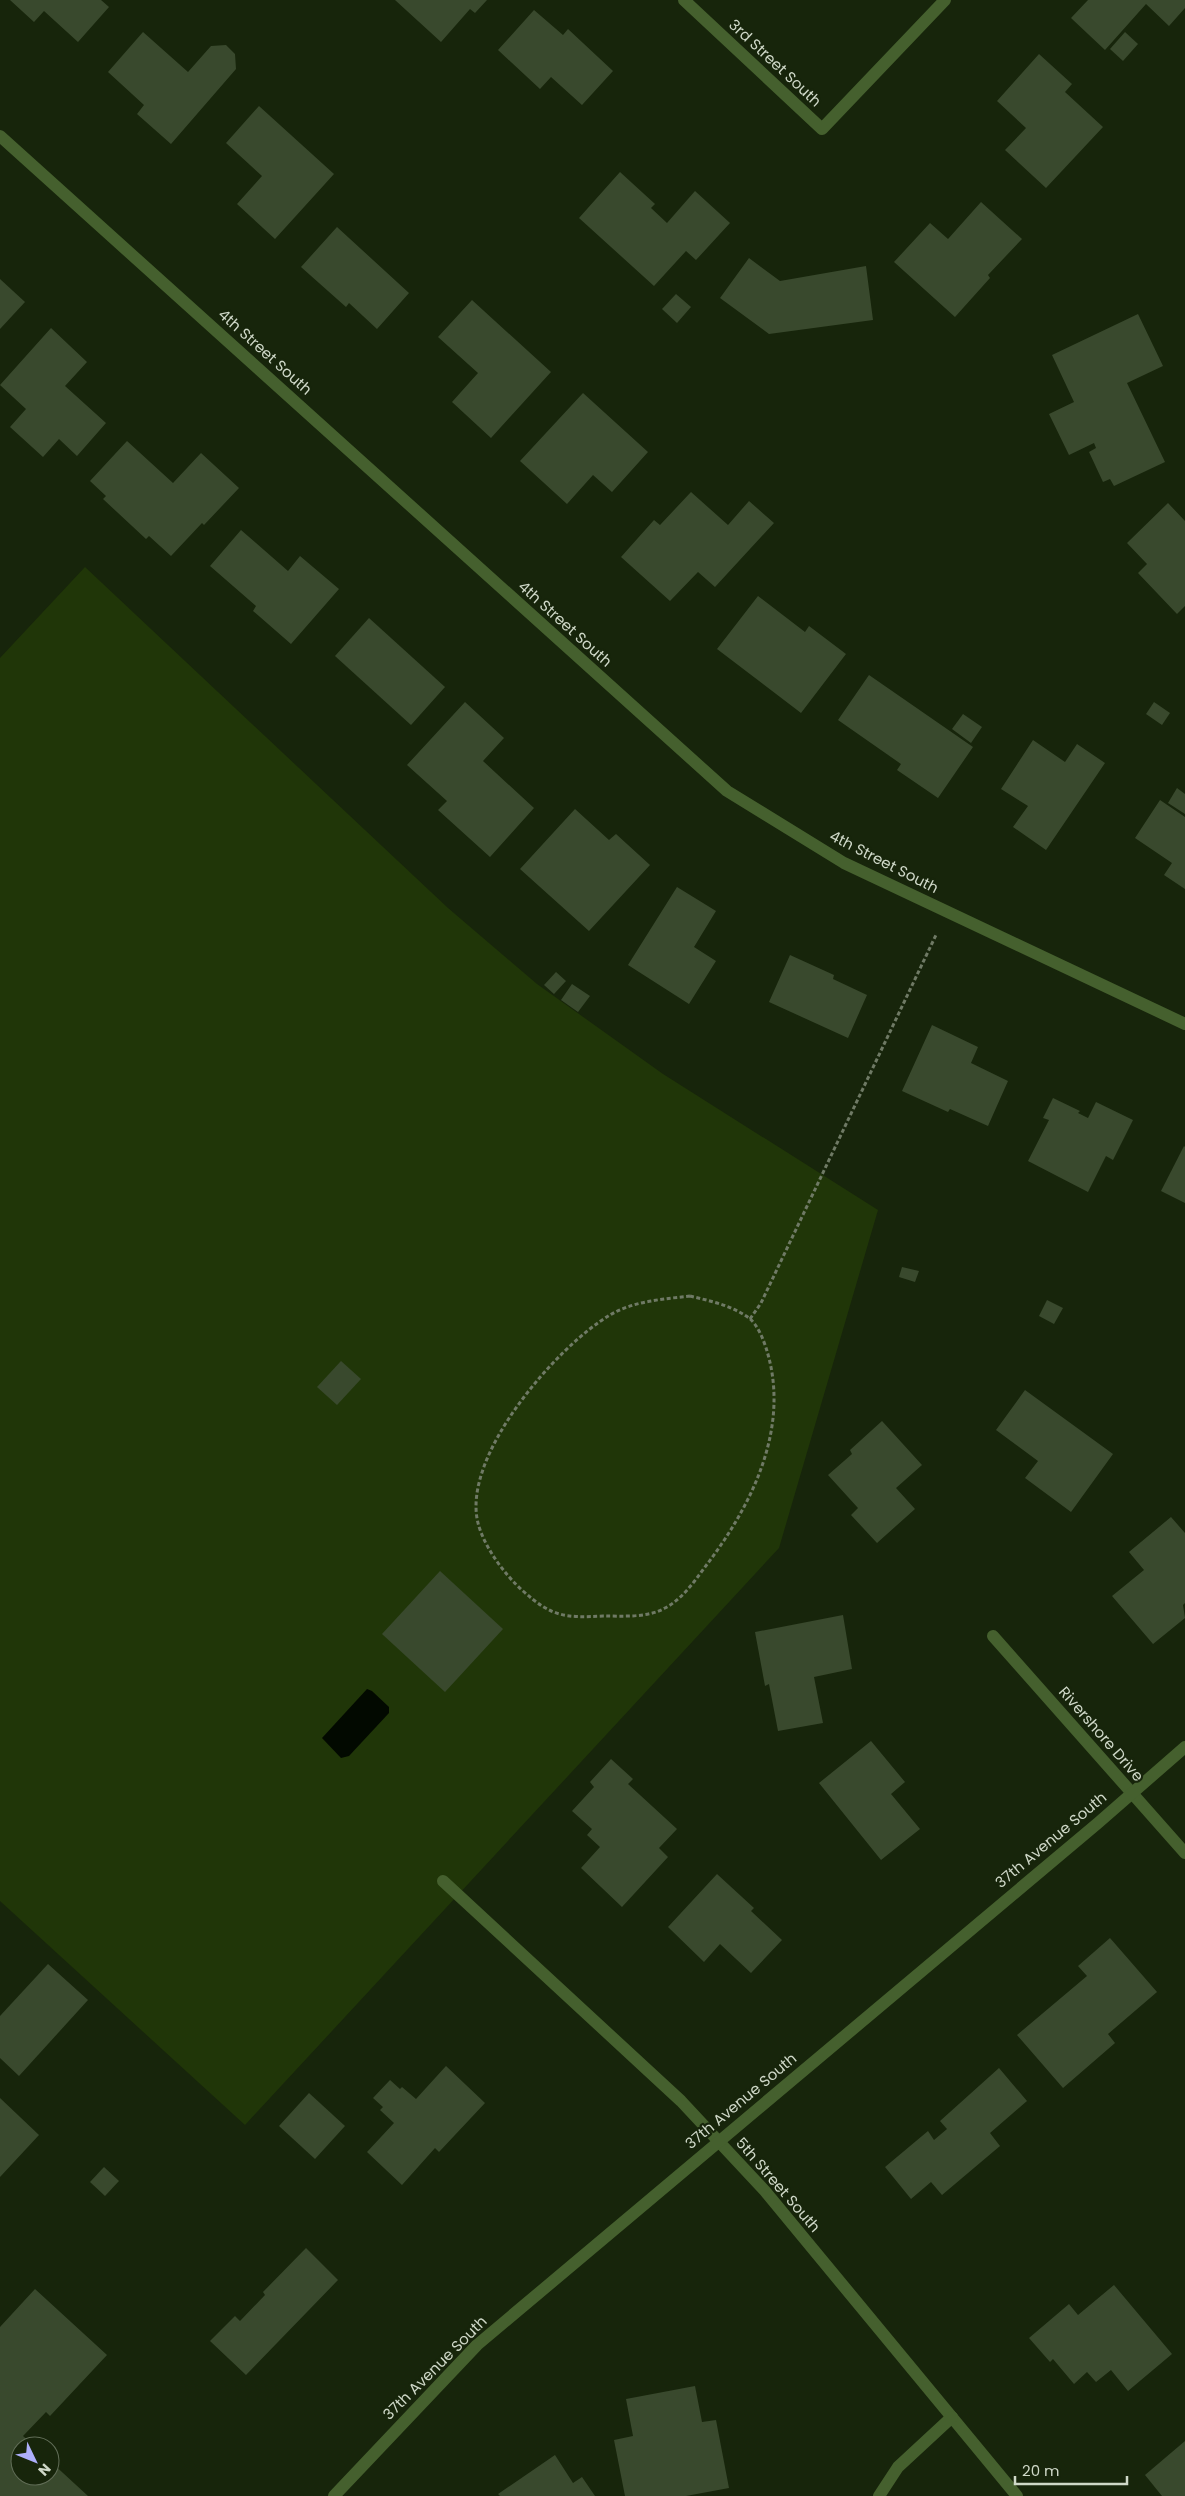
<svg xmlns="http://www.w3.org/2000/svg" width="1185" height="2496" viewBox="0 0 1185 2496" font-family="Poppins,sans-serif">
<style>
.green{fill:#203608}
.water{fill:#020900}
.building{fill:#39492d}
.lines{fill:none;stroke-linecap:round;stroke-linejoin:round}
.path{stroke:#6f7a65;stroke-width:3;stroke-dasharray:4 2.5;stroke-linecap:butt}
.minor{stroke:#45602e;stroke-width:12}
.labels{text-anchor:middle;stroke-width:4.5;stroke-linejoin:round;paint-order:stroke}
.street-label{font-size:15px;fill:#cfd8c8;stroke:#17250b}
</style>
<rect width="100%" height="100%" fill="#17250b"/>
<path class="green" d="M85,567L448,908L537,984L663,1074L878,1210L779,1548L245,2125L0,1901V658Z"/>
<path class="water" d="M367,1689L372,1691L389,1707V1713L349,1756L341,1758L322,1738Z"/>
<g class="building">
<path d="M10,0H101L109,7L78,42L44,11L34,22Z"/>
<path d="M395,0H487L475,13L470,9L441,42Z"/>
<path d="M1088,0H1185V8L1169,26L1146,4L1105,50L1071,18Z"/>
<path d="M534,10L563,35L568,29L613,71L582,105L551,77L540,89L498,50Z"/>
<path d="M143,32L188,72L211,46L226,45L235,54L236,69L171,144L137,114L144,105L108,72Z"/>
<path d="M1125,32L1138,44L1123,61L1110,49Z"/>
<path d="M1039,54L1072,84L1065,92L1103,127L1046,188L1005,150L1026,128L997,101Z"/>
<path d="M259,106L334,174L275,239L237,204L262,176L226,143Z"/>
<path d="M620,172L655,204L651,208L667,223L695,191L730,223L696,260L686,251L654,286L579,218Z"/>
<path d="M981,202L1022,239L988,275L990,278L955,317L894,262L930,223L948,239Z"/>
<path d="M337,227L409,293L377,329L349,303L346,307L301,267Z"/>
<path d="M749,258L780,281L866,266L873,320L769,334L720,298Z"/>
<path d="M0,279L25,302L0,329Z"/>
<path d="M676,294L691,307L677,323L662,309Z"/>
<path d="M472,300L551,372L491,438L452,402L478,373L438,337Z"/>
<path d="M1138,314L1163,366L1127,383L1165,462L1114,486L1110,479L1103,482L1089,452L1096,448L1094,443L1069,455L1049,414L1074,402L1052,355Z"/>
<path d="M51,328L87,362L65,386L106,423L77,456L59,439L43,457L10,427L26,409L0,385Z"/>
<path d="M583,393L648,452L612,492L593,475L567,504L520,461Z"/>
<path d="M127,441L173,483L201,453L239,488L204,525L202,523L171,556L149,536L146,539L103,499L106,496L90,481Z"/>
<path d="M691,492L728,525L749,501L774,523L715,587L698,572L670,601L621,557L654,520L660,525Z"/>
<path d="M1168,503L1185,521V606L1177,614L1138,573L1147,564L1127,543Z"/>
<path d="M241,530L288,571L300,556L339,589L291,644L253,611L256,606L210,566Z"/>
<path d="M758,596L805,632L809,626L846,654L801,713L717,649Z"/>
<path d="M369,618L445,687L411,725L335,656Z"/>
<path d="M869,675L973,747L938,798L897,770L901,764L838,720Z"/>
<path d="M465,702L504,738L483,761L534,808L490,857L438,810L447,801L407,765Z"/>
<path d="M1154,702L1170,713L1162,725L1146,714Z"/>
<path d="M963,714L982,727L971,743L952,729Z"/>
<path d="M1033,740L1065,762L1077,744L1105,763L1046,850L1013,827L1028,806L1001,789Z"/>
<path d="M1177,788L1185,794V814L1168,803Z"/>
<path d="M1160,800L1185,817V889L1164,875L1172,863L1135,838Z"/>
<path d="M575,809L609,840L616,834L650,865L589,931L520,869Z"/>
<path d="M677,887L716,911L694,947L716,961L689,1004L628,965Z"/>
<path d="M790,955L834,975L833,979L867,995L848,1038L769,1002Z"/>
<path d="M556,972L566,981L554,994L544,985Z"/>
<path d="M572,984L590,996L578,1012L561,1000Z"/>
<path d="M932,1025L978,1047L971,1063L1008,1081L988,1126L950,1109L948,1112L902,1091Z"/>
<path d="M1053,1098L1080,1111L1078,1113L1088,1118L1096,1102L1133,1120L1113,1160L1106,1156L1088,1192L1028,1161L1049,1120L1043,1118Z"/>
<path d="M1184,1146L1185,1147V1203L1161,1191Z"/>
<path d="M902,1267L919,1271L915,1282L899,1277Z"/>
<path d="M1047,1300L1063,1308L1054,1324L1039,1316Z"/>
<path d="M341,1361L361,1379L337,1405L317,1387Z"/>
<path d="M1025,1390L1113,1454L1071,1512L1025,1478L1038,1461L996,1430Z"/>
<path d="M882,1421L922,1465L896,1488L915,1509L877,1543L851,1515L858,1508L828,1475L852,1454L850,1450Z"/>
<path d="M1171,1517L1185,1533V1603L1183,1605L1185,1618L1153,1644L1112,1596L1144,1570L1129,1552Z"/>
<path d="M440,1571L503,1629L445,1692L382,1634Z"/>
<path d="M843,1615L852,1669L814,1677L823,1723L778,1731L769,1684L765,1686L755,1632Z"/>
<path d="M871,1741L905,1782L891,1794L920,1829L881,1860L819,1783Z"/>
<path d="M611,1759L633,1779L628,1784L677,1829L659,1848L668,1857L622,1907L581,1868L600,1847L587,1835L592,1829L572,1811L594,1787L590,1782Z"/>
<path d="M717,1874L754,1908L751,1911L782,1940L751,1973L720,1944L704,1962L668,1927Z"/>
<path d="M1110,1938L1157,1992L1108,2034L1115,2043L1063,2088L1017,2035L1087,1976L1078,1966Z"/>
<path d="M48,1964L88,2000L19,2076L0,2058V2016Z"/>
<path d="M446,2066L485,2103L439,2152L435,2148L402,2185L367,2152L394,2123L380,2110L383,2107L373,2098L390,2080L400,2089L402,2087L416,2099Z"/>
<path d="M999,2068L1027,2101L990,2133L1000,2146L942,2195L931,2182L911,2199L885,2167L928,2131L934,2140L947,2129L940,2121Z"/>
<path d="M309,2093L345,2126L315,2159L279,2126Z"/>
<path d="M0,2098L39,2135L0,2177Z"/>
<path d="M104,2167L119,2181L105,2196L90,2182Z"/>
<path d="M306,2248L338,2280L246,2375L210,2341L235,2316L240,2321L265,2295L263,2292Z"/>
<path d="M1114,2285L1172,2354L1128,2391L1111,2370L1096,2382L1087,2372L1074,2384L1053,2359L1050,2362L1029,2338L1069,2304L1078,2315Z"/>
<path d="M35,2289L107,2355L50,2416L46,2412L23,2436L34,2446H20V2476H50V2461L88,2496H0V2327Z"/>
<path d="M695,2386L702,2422L716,2420L729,2488L686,2496H625L614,2440L633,2436L626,2399Z"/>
<path d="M1185,2441V2496H1162L1145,2475Z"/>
<path d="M555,2455L573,2483L582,2477L595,2496H500L498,2494Z"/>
</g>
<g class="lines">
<g class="path">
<path d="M690,1296C710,1301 731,1305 749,1318C758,1325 764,1341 767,1351C790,1427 753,1503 708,1563C696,1579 684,1598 665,1608C648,1618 622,1616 603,1616C565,1618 552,1617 523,1591C505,1575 484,1547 478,1523C461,1456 557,1346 610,1315C633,1301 664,1299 690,1296Z"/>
<path d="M750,1319L761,1303L936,935"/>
</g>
<g class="minor">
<path d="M684,0L822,129L945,0"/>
<path d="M0,136L727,791L844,863L1185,1024"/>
<path d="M993,1636L1185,1853"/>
<path d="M443,1881L681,2101L765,2191L1017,2496"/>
<path d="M334,2496L477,2345L1098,1823L1185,1747"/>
<path d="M879,2496L898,2467L952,2417"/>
</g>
</g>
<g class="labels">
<g class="street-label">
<text transform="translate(775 63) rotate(43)" y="5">3rd Street South</text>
<text transform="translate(265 352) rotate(42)" y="5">4th Street South</text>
<text transform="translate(565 624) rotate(42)" y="5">4th Street South</text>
<text transform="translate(884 862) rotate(27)" y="5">4th Street South</text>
<text transform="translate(1101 1734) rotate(49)" y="5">Rivershore Drive</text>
<text transform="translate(1051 1840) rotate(-40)" y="5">37th Avenue South</text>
<text transform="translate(741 2101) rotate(-40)" y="5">37th Avenue South</text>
<text transform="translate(778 2185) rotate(49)" y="5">5th Street South</text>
<text transform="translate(435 2368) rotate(-45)" y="5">37th Avenue South</text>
</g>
</g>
<g transform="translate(35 2461) rotate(133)"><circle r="24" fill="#17250b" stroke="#616d57"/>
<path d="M0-4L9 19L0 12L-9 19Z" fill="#adaffb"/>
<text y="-8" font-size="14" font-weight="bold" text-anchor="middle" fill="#cfd8c8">N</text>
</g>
<path d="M1015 2476v8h112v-8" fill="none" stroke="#cfd8c8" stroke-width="2.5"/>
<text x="1022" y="2476" font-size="15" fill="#cfd8c8" stroke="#17250b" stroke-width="4" paint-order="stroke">20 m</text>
</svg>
